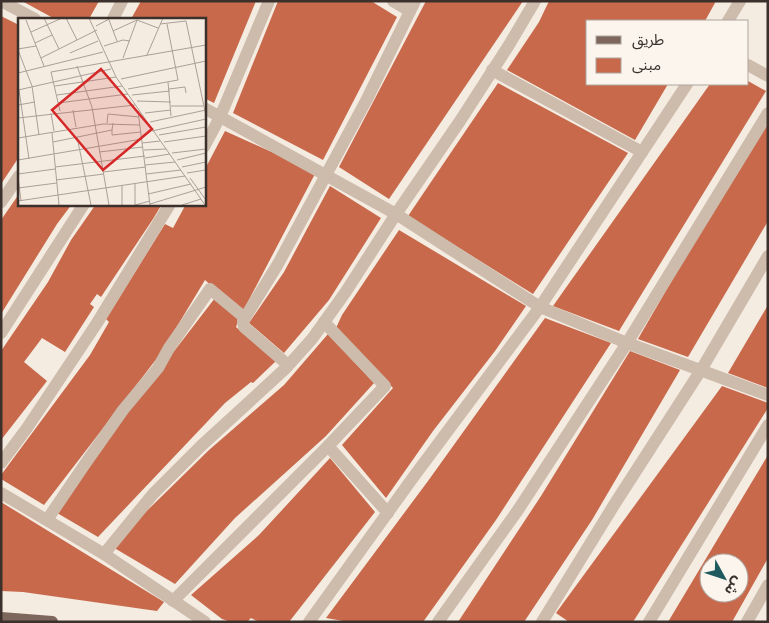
<svg xmlns="http://www.w3.org/2000/svg" width="769" height="623" viewBox="0 0 769 623" font-family="'IBM Plex Sans','Noto Sans Arabic',sans-serif">
<style>
.building{fill:#c8694b;fill-rule:evenodd}
.lines{fill:none;stroke-linecap:round;stroke-linejoin:round}
.minor{stroke:#cdbbac;stroke-width:12}
.major{stroke:#7d675c;stroke-width:12}
.inset-road{fill:none;stroke:#aaa098;stroke-width:1}
.view{fill:#d62828;fill-opacity:0.15;stroke:#d62828;stroke-width:2.5}
.inset-edge{fill:none;stroke:#3b302b;stroke-width:2.5}
</style>
<rect width="100%" height="100%" fill="#f4ebe1"/>
<g class="building">
<path d="M22,1H99L89,19H55Z"/>
<path d="M141,1H256L214,103L204,98V19H131Z"/>
<path d="M278,1H371L397,17L323,160L233,113Z"/>
<path d="M426,1H523L389,199L339,167Z"/>
<path d="M549,1H716L705,21H588V84H668L635,140L507,70L539,22Z"/>
<path d="M1,16L19,25V157L1,184Z"/>
<path d="M748,81L766,91L619,331L553,306L710,84H748Z"/>
<path d="M498,83L628,153L533,294L408,216Z"/>
<path d="M768,114V221L688,357L638,339Z"/>
<path d="M225,131L316,172L242,313L205,280L161,353L44,505L1,479V475L90,355L109,322L106,319L165,224L173,228L186,204H204V171Z"/>
<path d="M330,186L381,218L329,300L284,353L249,323L284,272Z"/>
<path d="M19,194V204H72L57,224L1,314V220Z"/>
<path d="M96,204H162L153,219L101,297L97,294L90,304L94,307L65,352L42,338L24,362L47,381L1,440V351L48,282L71,240Z"/>
<path d="M399,230L526,306L495,351L433,431L386,498L342,445L393,388L336,328L342,315Z"/>
<path d="M215,298L239,319L236,327L276,361L253,383L251,382L225,403L98,537L52,510Z"/>
<path d="M768,305V388L728,373Z"/>
<path d="M545,318L611,343L496,520L423,622H349L326,618L428,481Z"/>
<path d="M328,334L374,383L326,436L235,518L175,584L111,546L209,450L284,385Z"/>
<path d="M630,351L680,370L592,520L524,622H458L541,496Z"/>
<path d="M722,386L768,403V408L633,622H569L556,613Z"/>
<path d="M768,455V558L732,622H668ZM709,563H739V593H709Z"/>
<path d="M330,458L375,512L289,622H259L251,618L247,622H231L222,619L191,595L259,535Z"/>
<path d="M1,502L164,602L157,611L23,592L1,591Z"/>
</g>
<g class="lines">
<g class="minor">
<path d="M1,1L35,19"/>
<path d="M393,1L410,11"/>
<path d="M113,19L122,1"/>
<path d="M728,21L740,1"/>
<path d="M748,65L768,76"/>
<path d="M492,70L642,152"/>
<path d="M204,108L396,214L540,307L627,343L768,395"/>
<path d="M204,147L220,117L269,1"/>
<path d="M1,202L19,176"/>
<path d="M1,333L84,204"/>
<path d="M288,365L244,327L243,321L278,264L367,99L415,1"/>
<path d="M328,446L388,513"/>
<path d="M1,463L27,428L97,323L170,204"/>
<path d="M1,493L104,554L205,622"/>
<path d="M47,520L85,464L123,410L158,368L169,348L210,289L245,318"/>
<path d="M104,554L153,494L201,446L286,368L312,339L345,293L396,214L460,121L509,45L535,1"/>
<path d="M173,601L328,446L385,386L324,322"/>
<path d="M309,622L412,479L540,307L687,84"/>
<path d="M438,622L518,510L627,343L768,113"/>
<path d="M542,622L614,505L701,370L768,256"/>
<path d="M649,622L768,425"/>
<path d="M747,622L768,585"/>
</g>
<path class="major" d="M1,618L52,622"/>
</g>
<g transform="translate(18 18)">
<rect width="188" height="188" fill="#f4ebe1"/>
<path class="inset-road" d="M26,0L41,31M48,0L59,22M71,0L98,59L187,187M8,2L26,48M91,2L99,23M142,6L168,3L188,98M78,8L93,0M95,13L119,2L140,10M13,14L44,0M17,25L34,17M86,28L105,22L112,23M0,31L18,28M0,32L14,68L21,117M52,35L80,23M129,37L145,0M23,40L79,12M105,40L119,2M59,48L74,89L91,187M33,54L188,27M33,54L42,93M0,55L85,34M103,61L188,43M150,64L153,98M37,68L98,59M110,71L160,62L149,6M151,71L167,69L168,75M0,72L93,51M1,72L11,141M39,77L104,68M114,77L152,73M119,83L153,84M40,85L110,76M0,87L17,84M153,88H185M55,92L58,109M120,93L132,187M33,95L36,113M127,95L153,92M0,100L117,87M132,104L188,92M89,105L90,96L121,99M94,112V117L123,114M134,113L188,101M34,115L41,187M141,117L188,109M59,119L73,187M0,120L85,106L122,107M35,124L94,112L95,105M146,124L188,118M124,125L142,123M126,132L148,131M81,134L125,129M154,135L188,131M127,140L152,136M0,142L124,121M159,142L188,135M127,147L157,144M37,149L127,138M164,149L188,144M85,154L128,149M169,155L188,152M0,156L37,151M128,156L163,152M0,159L3,183M172,160L188,182M38,162L86,156M117,166V187M104,168V187M0,170L39,165M130,176L173,166M0,183L167,158M132,186L188,169M117,187L132,183M164,187L183,181"/>
<path class="view" d="M83,51L134,111L85,152L34,92Z"/>
<rect width="188" height="188" class="inset-edge"/>
</g>
<rect width="769" height="623" fill="none" stroke="#3b302b" stroke-width="5"/>
<rect x="586" y="20" width="162" height="65" fill="#fbf5ee" stroke="#aea6a0"/>
<rect x="596" y="36" width="25" height="8" fill="#7d675c" stroke="#aea6a0"/>
<text x="632" y="45" font-size="15" fill="#3b302b">طريق</text>
<rect x="596" y="58" width="25" height="15" fill="#c8694b" stroke="#aea6a0"/>
<text x="632" y="70" font-size="15" fill="#3b302b">مبنى</text>
<g transform="translate(724 578) rotate(130)"><circle r="24" fill="#fbf5ee" stroke="#aea6a0"/>
<path d="M0-4L9 19L0 12L-9 19Z" fill="#1f5a5e"/>
<text y="-8" font-size="14" font-weight="bold" text-anchor="middle" fill="#3b302b">ش</text>
</g>
</svg>
